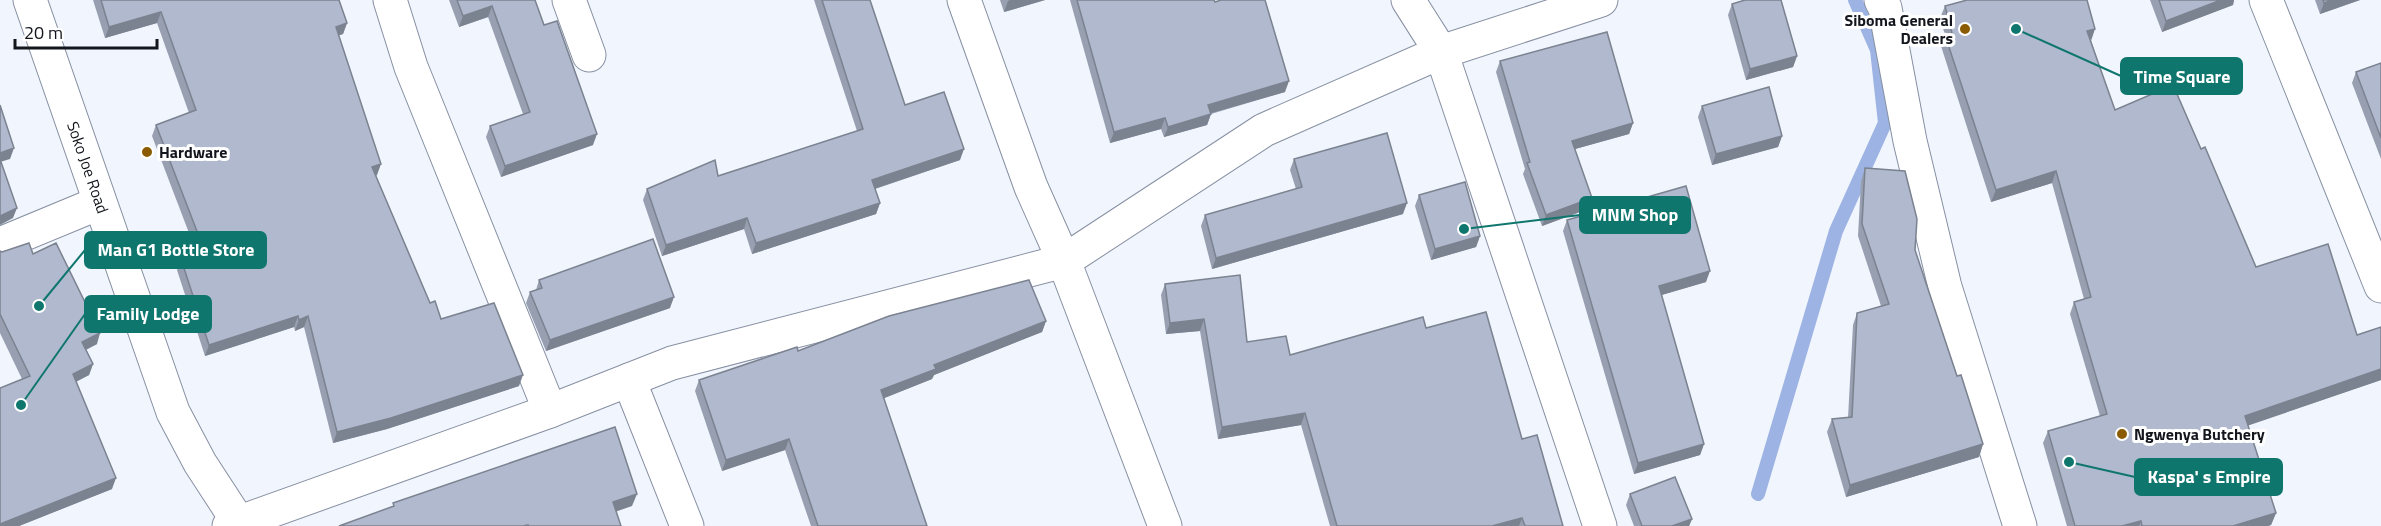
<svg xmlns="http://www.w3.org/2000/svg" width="2381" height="526" viewBox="0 0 2381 526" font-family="'Titillium Web',sans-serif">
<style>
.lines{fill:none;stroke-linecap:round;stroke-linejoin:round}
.stream{stroke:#9db3e3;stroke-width:14}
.minor-casing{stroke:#8790a3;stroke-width:35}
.minor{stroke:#fff;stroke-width:33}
.wall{fill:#979fb0}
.shaded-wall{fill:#7b8290}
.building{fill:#b0b9cd;stroke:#7b8290;stroke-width:1.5}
.poi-dot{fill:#8a5b00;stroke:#fff;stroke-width:2}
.labels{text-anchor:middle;stroke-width:6;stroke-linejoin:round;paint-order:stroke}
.poi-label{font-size:16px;font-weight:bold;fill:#13161d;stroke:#fff;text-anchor:start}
.street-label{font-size:16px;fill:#13161d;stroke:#fff}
.leader{fill:none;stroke:#0f766e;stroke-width:2}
.callout-dot{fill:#0f766e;stroke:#fff;stroke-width:2}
.callout{fill:#0f766e;stroke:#0f766e;stroke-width:2}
.callout-label{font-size:18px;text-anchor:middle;font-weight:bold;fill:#fff}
</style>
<rect width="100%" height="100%" fill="#f1f5fd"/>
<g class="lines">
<path class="stream" d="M1758,494L1836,231L1885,123L1877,50L1855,0"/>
<defs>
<g id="minor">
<path id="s1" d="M30,0L173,412L200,463L241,526"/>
<path d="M390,0L411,67L550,411"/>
<path d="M569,0L589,55"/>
<path d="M964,0L1031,187L1064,261L1165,526"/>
<path d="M1408,0L1441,52L1600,526"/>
<path d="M1881,0L1885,8L1910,141L1945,287L2020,526"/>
<path d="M2266,0L2381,286"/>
<path d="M0,244L99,203"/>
<path d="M629,380L687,526"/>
<path d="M229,526L550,411L672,363L1064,261L1264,130L1441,52L1601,0"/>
</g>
</defs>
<use href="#minor" class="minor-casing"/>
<use href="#minor" class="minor"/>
</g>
<g class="wall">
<path d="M93,0H339L347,23L343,34L338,35L377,175L376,176L430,303L441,319L519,386L387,429L333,443L304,327L295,331L294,327L205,356L177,270L181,259L197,254L152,136L156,125L189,113L157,23L105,38Z"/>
<path d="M449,0H535L544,25L593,145L501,177L486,137L490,126L523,114L488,17L459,27Z"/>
<path d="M814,0H870L905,105L960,160L875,189L880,203L876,214L752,254L744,229L662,256L643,200L647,189L718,176L857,131Z"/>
<path d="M1000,0H1045L1004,12Z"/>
<path d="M1070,0H1214L1285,92L1211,114L1207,125L1164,137L1161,129L1110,143Z"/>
<path d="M2150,0H2234L2233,5L2162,32Z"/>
<path d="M2315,0H2360L2320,14Z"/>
<path d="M1732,4L1797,56L1793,67L1746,80L1728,15Z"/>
<path d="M1945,6L2091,41L2115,110L2201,149L2256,267L2357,335L2381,327V380L2248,425L2276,513L2271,525L2268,526H2067L2043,443L2048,431L2100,416L2070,314L2074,302L2084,299L2052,183L1991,202L1941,46L1945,35L1940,18Z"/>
<path d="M1500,61L1633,123L1629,134L1575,149L1592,198L1588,209L1542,226L1523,174L1525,169L1496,72Z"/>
<path d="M2381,63V159L2352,83L2356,72Z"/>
<path d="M1702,106L1782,136L1778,147L1712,165L1698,117Z"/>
<path d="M1294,159L1403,214L1212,269L1201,226L1205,215L1296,189L1290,170Z"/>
<path d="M1865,168L1915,250L1957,376L1983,444L1979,457L1846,497L1827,432L1832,419L1848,418L1853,325L1857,313L1881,306L1858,236L1861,181Z"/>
<path d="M1419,195L1480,236L1476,247L1431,260L1415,206Z"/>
<path d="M1567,220L1706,282L1661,295L1704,444L1700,455L1634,474L1563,231Z"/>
<path d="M0,251L33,254L97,344L86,350L93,364L89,375L76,382L112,489L19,526H0L22,379L0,333Z"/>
<path d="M539,280L670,308L546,351L526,303L530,292L536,290Z"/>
<path d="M1165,284L1247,342L1290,355L1426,328L1522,439L1563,526H1330L1301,425L1218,439L1200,331L1166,334L1161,295Z"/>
<path d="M1046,321L1042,332L934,375L932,379L884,398L927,526H811L785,450L722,471L695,391L699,380L798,351Z"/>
<path d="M1630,494L1692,519L1689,526H1634L1626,505Z"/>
</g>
<g class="shaded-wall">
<path d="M1010,0H1045L1004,12L1008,1Z"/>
<path d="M2221,0H2234L2233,5L2162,32L2166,21Z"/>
<path d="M2332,0H2360L2320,14L2324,3Z"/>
<path d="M492,6L488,17L459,27L463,16Z"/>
<path d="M161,12L157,23L105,38L109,27Z"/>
<path d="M347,23L343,34L332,38L336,27Z"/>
<path d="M2095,29L2091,41L2087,31Z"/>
<path d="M1797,56L1793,67L1746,80L1750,69Z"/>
<path d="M1289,81L1285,92L1204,115L1208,105Z"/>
<path d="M1211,114L1207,125L1164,137L1168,127Z"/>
<path d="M1165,118L1161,129L1110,143L1114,132Z"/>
<path d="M1633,123L1629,134L1568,151L1572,141Z"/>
<path d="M597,134L593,145L501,177L505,166Z"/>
<path d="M1782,136L1778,147L1712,165L1716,154Z"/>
<path d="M14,148L10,159L0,162V153Z"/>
<path d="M964,149L960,160L868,191L872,180Z"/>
<path d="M381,164L377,175L368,178L372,167Z"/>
<path d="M2056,171L2052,183L1991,202L1996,190Z"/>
<path d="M1592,198L1588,209L1542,226L1546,215Z"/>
<path d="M880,203L876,214L752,254L756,243Z"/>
<path d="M1407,203L1403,214L1212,269L1216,258Z"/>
<path d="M17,208L13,218L0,225V216Z"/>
<path d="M747,218L744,229L662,256L666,245Z"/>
<path d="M1480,236L1476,247L1431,260L1435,249Z"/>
<path d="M1710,271L1706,282L1655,297L1659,286Z"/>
<path d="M674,297L670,308L546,351L550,340Z"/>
<path d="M298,316L294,327L205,356L209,345Z"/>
<path d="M308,316L304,327L295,331L299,320Z"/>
<path d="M1204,319L1200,331L1166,334L1170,323Z"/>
<path d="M1046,321L1042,332L934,375L932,379L877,401L881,390L934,365Z"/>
<path d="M100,333L97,344L79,353L82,342Z"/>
<path d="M93,364L89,375L69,385L73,374Z"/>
<path d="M2381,369V380L2241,428L2245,416Z"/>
<path d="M523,375L519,386L387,429L333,443L337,432Z"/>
<path d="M1305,413L1301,425L1218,439L1222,427Z"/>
<path d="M789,439L785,450L722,471L726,460Z"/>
<path d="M1704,444L1700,455L1634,474L1638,463Z"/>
<path d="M1983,444L1979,457L1846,497L1850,485Z"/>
<path d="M116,478L112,489L19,526H0V524Z"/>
<path d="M637,494L632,506L609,514L613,502Z"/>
<path d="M2276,513L2271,525L2268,526H2233Z"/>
<path d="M1522,518L1519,526H1492Z"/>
<path d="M1692,519L1689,526H1672Z"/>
<path d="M2141,521L2139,526H2122Z"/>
</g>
<g class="building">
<path d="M101,0H339L347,23L336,27L381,164L372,167L430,303L435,301L441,319L494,303L523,375L391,418L337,432L308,316L299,320L298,316L209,345L181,259L205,252L156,125L196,110L161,12L109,27Z"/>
<path d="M457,0H535L544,25L557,21L597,134L505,166L490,126L530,112L492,6L463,16Z"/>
<path d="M822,0H870L905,105L944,92L964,149L872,180L880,203L756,243L747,218L666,245L647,189L715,160L718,176L863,129Z"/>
<path d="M1077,0H1214L1215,2L1221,0H1265L1289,81L1208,105L1211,114L1168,127L1165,118L1114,132Z"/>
<path d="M1745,0H1781L1797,56L1750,69L1732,4Z"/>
<path d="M1967,0H2087L2095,29L2087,31L2115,110L2173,85L2201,149L2205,147L2256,267L2328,244L2357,335L2381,327V369L2245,416L2276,513L2233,526H2142L2141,521L2122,526H2075L2048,431L2107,414L2074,302L2091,297L2056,171L1996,190L1945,35L1952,33L1945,6Z"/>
<path d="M2159,0H2221L2166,21Z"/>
<path d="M2323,0H2332L2324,3Z"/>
<path d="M1607,32L1633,123L1572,141L1592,198L1546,215L1527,163L1530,162L1500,61Z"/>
<path d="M2381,63V138L2356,72Z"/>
<path d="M1769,87L1782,136L1716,154L1702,106Z"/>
<path d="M0,105L14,148L0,153Z"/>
<path d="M1387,133L1407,203L1216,258L1205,215L1302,187L1294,159Z"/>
<path d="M0,159L17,208L0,216Z"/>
<path d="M1865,168L1905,171L1917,219L1915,250L1957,376L1961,375L1983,444L1850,485L1832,419L1852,417L1857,313L1889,304L1862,224Z"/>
<path d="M1465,182L1480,236L1435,249L1419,195Z"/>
<path d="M1686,186L1710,271L1659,286L1704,444L1638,463L1567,220Z"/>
<path d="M653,239L674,297L550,340L530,292L542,288L539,280Z"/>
<path d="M29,243L33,254L56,243L100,333L82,342L93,364L73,374L116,478L0,524V388L30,376L0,314V251L2,252Z"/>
<path d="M1240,275L1247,342L1286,336L1290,355L1423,317L1426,328L1486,312L1522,439L1537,435L1563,526H1525L1522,518L1492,526H1337L1305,413L1222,427L1204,319L1170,323L1165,284Z"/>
<path d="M1029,280L1046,321L934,365L936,369L881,390L927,526H818L789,439L726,460L699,380L797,347L798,351L889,316Z"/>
<path d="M615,427L637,494L613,502L621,526H528V525L523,526H339L394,506L393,503Z"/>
<path d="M1675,477L1692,519L1672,526H1642L1630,494Z"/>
</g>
<g class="poi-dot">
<circle cx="1965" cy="29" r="6"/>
<circle cx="147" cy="152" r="6"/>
<circle cx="2122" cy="434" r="6"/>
</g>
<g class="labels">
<g class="poi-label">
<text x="1953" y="26" text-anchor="end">Siboma General<tspan x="1953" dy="18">Dealers</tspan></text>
<text x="159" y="158">Hardware</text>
<text x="2134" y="440">Ngwenya Butchery</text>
</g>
<g class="street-label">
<text dy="6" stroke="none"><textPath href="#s1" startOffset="177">Soko Joe Road</textPath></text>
</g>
</g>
<path class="leader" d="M2016 29L2121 76M1464 229L1580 215M39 306L85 250M21 405L85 314M2069 462L2135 477"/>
<g class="callout-dot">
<circle cx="2016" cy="29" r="6"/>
<circle cx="1464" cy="229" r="6"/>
<circle cx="39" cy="306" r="6"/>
<circle cx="21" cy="405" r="6"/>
<circle cx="2069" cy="462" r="6"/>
</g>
<g class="callout">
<rect x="2121" y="58" width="121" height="36" rx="6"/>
<rect x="1580" y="197" width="110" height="36" rx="6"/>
<rect x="85" y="232" width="181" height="36" rx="6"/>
<rect x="85" y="296" width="126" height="36" rx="6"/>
<rect x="2135" y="459" width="147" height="36" rx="6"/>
</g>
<g class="callout-label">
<text x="2182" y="83">Time Square</text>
<text x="1635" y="221">MNM Shop</text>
<text x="176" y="256">Man G1 Bottle Store</text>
<text x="148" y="320">Family Lodge</text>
<text x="2209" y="483">Kaspa' s Empire</text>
</g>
<path d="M15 39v9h142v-9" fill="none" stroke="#13161d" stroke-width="3"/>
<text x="24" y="39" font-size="18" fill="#13161d" stroke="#ffffff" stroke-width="4.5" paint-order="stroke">20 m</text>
</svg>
